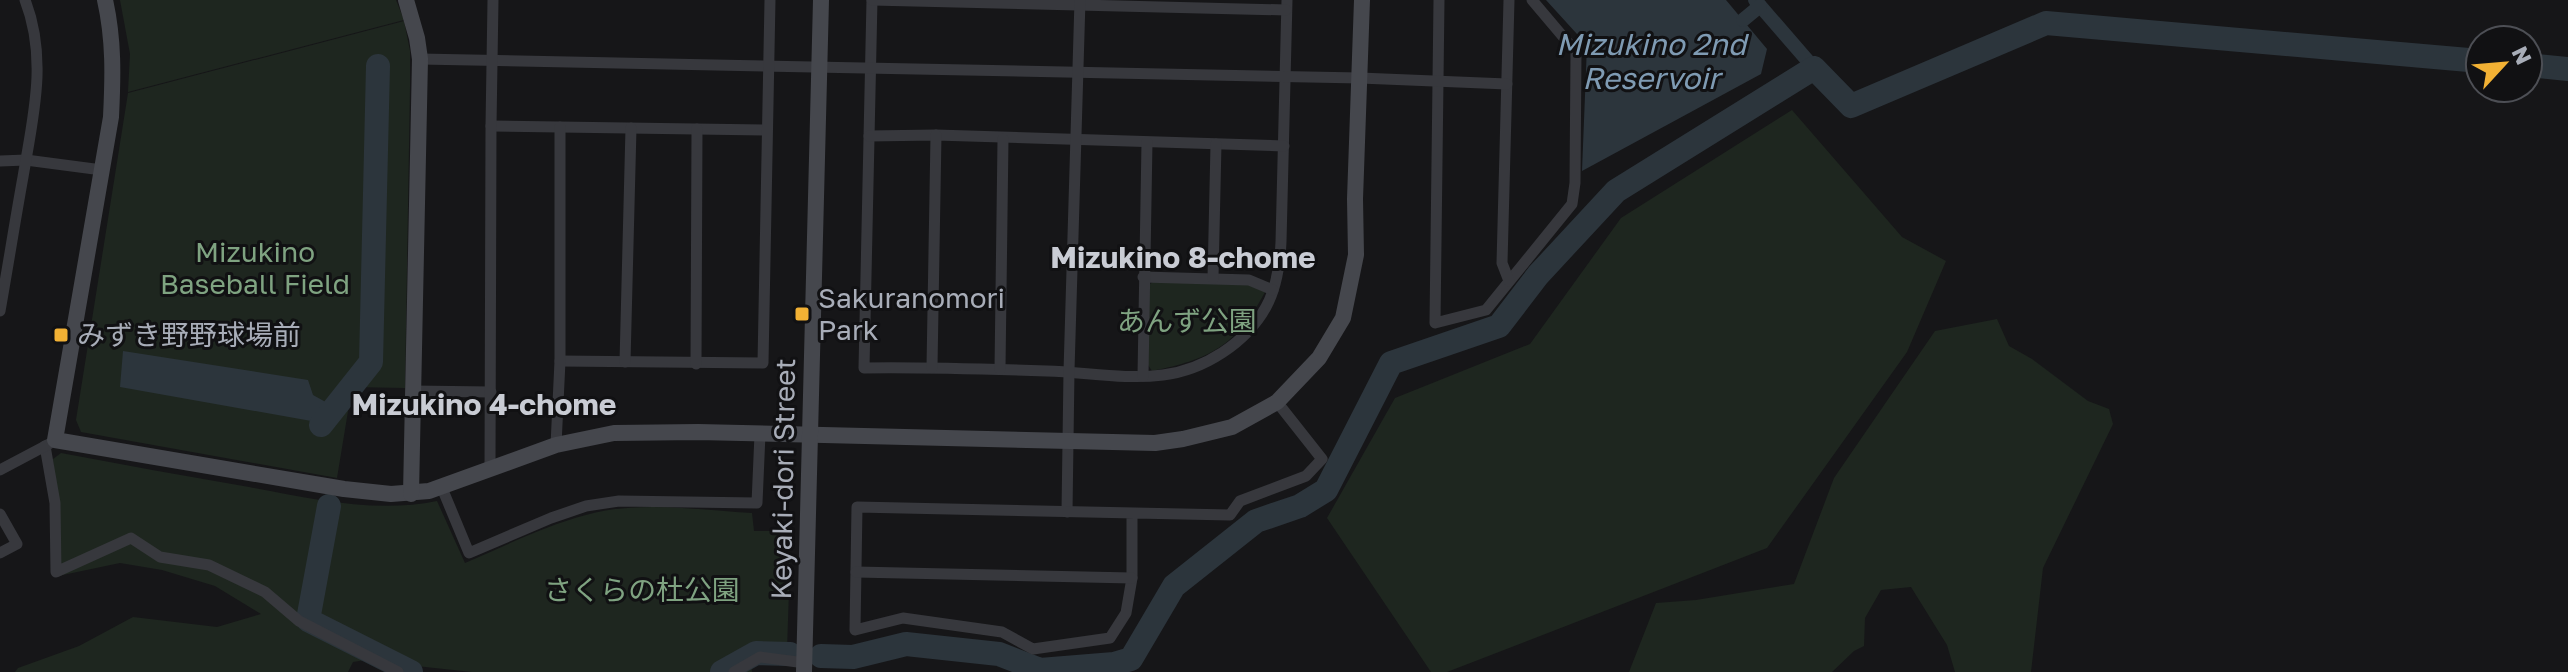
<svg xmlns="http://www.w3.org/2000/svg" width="2568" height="672" viewBox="0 0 2568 672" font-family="'Golos Text','Noto Sans JP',sans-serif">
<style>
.green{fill:#1e261f}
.water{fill:#2c353c}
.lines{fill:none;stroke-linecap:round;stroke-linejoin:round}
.canal{stroke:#2c353c;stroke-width:14}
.river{stroke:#2c353c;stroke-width:24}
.street{stroke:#37383d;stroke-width:11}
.secondary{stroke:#45474d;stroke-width:16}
.poi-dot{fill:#f2b134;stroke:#111113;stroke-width:3}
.labels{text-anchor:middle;stroke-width:6;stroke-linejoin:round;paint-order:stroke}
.park-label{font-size:28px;fill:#7fa381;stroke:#111113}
.poi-label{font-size:28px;fill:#a8adb8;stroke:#111113;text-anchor:start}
.street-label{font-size:28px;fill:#a8adb8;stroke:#111113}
.water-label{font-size:30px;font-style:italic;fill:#7f9bb3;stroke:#111113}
.neighbourhood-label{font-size:30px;font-weight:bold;fill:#c9ccd4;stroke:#111113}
</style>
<rect width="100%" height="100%" fill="#161618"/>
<g class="green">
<path d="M120,0H396L404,20L128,92L130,54Z"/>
<path d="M404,21L410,51V87L405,388L352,387L337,478L81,432L76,420L128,93Z"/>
<path d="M1792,110L1902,237L1946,261L1907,352L1767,548L1447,672H1431L1327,518L1395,398L1530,344L1621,218Z"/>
<path d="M1154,281L1249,285L1265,292C1236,346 1210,359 1152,371L1148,365L1149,285Z"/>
<path d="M1997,319L2009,346L2032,359L2088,401L2109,409L2113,424L2043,568L2031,672H1955L1947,645L1911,587L1881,590L1865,618L1864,646L1854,651L1832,672H1629L1656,603L1696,600L1794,584L1834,478L1935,331Z"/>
<path d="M61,453C124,465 186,476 249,487C310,498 375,514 437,501L465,563C505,546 544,526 586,515C638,500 699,510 752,513L754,531H791L787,650L749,649L752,672H472L416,666L396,655L353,662L348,672H15L18,668L79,646L133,617L217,627L261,614L215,586L162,570L120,563L58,576L53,459Z"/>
</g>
<g class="water">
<path d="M1546,0H1726L1767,49L1761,74L1582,171L1587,45Z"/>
<path d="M123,351L308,380L313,395L331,405L317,422L120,387Z"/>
</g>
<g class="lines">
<g class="canal">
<path d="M1755,0L1814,68"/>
<path d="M1743,20L1760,6"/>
</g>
<g class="river">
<path d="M2528,65L2568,69"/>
<path d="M321,425L371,362L378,66"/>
<path d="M329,506L308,620L411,672"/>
<path d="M821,656L853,657L906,644L999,654L1040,670L1114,664L1131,659L1174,586L1256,521L1300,506L1326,490L1391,363L1499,326L1538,275L1616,191L1814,68L1851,106L2046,23L2480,61"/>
<path d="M722,672L756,653L790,654"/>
</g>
<g class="street">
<path d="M872,0L864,368C925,367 986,369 1047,371C1085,372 1125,380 1163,375C1204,370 1246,343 1266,307C1277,287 1280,264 1281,242L1287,0"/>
<path d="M872,0L1286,10"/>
<path d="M1439,0L1435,323L1486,310L1572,204L1575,183L1576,52L1532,0"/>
<path d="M1509,0L1502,263L1509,281"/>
<path d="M420,59L1360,78L1507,84"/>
<path d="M491,126L767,130"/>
<path d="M869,136L936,135L1284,146"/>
<path d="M0,161L26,160L102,170"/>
<path d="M1143,277L1249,280L1273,290"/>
<path d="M1213,278L1216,144"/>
<path d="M0,311C8,266 15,221 23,177C33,117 48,59 25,0"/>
<path d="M560,361L763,363L770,0"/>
<path d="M625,362L631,128"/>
<path d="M696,364L697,129"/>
<path d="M932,367L936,135"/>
<path d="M1000,369L1003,139"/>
<path d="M1143,376L1147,142"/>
<path d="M413,391L491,392"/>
<path d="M556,445L560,361V127"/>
<path d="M45,446L55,503L56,572L131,538L160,557L209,565L265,592L299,621L398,672"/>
<path d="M490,469L491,126L493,0"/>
<path d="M0,470L49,444"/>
<path d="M442,488L469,553L551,518L586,506L619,501L757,503L760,434"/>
<path d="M1067,512L1069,371L1080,0"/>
<path d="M0,514L17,544L0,553"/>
<path d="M1132,514V578L1126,613L1110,638L1033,649L1002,632L903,618L855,630L857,507L1230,515L1240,501L1306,476L1322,459L1277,402"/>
<path d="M856,572L1132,578"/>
<path d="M734,672L760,657L805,663"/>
</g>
<g class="secondary">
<path d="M105,0C114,40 113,77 111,117L55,440L344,489L391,494L429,491L556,445L614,433L698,432L1155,443L1183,439L1232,427L1277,402L1319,358L1343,318L1356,255L1355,199L1362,0"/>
<path d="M406,0L417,38L420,59L411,494"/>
<path d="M804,672L821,0"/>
</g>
</g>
<g class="poi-dot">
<rect x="794" y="306" width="16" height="16" rx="4"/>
<rect x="53" y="327" width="16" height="16" rx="4"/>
</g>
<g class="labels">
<g class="park-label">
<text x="255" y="262">Mizukino<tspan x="255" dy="32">Baseball Field</tspan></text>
<text x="1187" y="331">あんず公園</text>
<text x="642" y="600">さくらの杜公園</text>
</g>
<g class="poi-label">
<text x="818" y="308">Sakuranomori<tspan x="818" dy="32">Park</tspan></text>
<text x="77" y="345">みずき野野球場前</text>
</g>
<g class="street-label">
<text transform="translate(783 479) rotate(-89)" y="10">Keyaki-dori Street</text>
</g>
<g class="water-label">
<text x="1651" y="55">Mizukino 2nd<tspan x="1651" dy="34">Reservoir</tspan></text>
</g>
<g class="neighbourhood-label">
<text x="1183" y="268">Mizukino 8-chome</text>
<text x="484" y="415">Mizukino 4-chome</text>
</g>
</g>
<g transform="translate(2504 64) rotate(64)"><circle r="38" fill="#111113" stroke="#4d4f55" stroke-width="2"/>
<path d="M0-6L14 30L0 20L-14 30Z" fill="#f2b134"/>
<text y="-12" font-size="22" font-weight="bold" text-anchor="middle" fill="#a8adb8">N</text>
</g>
</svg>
